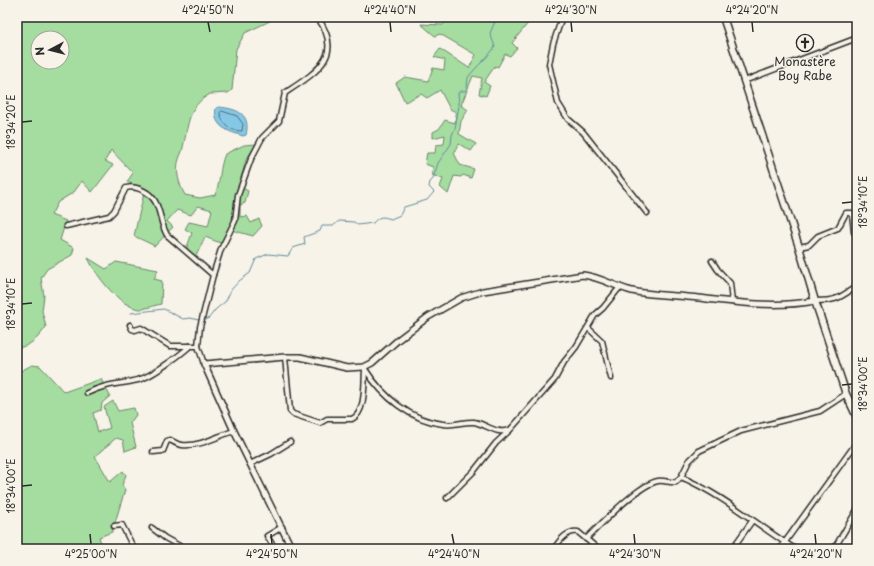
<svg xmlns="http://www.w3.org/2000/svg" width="874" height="566" viewBox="0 0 874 566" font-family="'Playpen Sans',sans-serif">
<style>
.green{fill:#a5dda1;stroke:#688466;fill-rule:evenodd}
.water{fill:#85c8e6;stroke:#61899b}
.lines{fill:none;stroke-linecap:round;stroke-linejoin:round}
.shore{stroke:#4f6a76;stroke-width:1}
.stream{stroke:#61899b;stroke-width:1}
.minor-casing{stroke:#2b2b2b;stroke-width:7}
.tertiary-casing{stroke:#2b2b2b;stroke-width:8}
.secondary-casing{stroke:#2b2b2b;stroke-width:9}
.minor{stroke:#f7f3e8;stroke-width:4}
.tertiary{stroke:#f7f3e8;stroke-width:5}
.secondary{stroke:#f7f3e8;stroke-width:6}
.ticks{fill:none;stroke:#2b2b2b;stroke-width:1.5}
.labels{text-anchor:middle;stroke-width:3;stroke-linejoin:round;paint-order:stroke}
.poi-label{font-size:12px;fill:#2b2b2b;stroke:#f7f3e8}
.neatline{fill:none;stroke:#2b2b2b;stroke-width:1.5}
.ticks-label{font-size:10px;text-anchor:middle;fill:#2b2b2b}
</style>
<rect width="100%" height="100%" fill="#f7f3e8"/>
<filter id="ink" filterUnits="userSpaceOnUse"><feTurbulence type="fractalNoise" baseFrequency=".025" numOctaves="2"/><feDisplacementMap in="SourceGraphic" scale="8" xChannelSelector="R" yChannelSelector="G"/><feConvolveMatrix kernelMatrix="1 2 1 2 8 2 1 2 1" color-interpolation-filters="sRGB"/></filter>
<g filter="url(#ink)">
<g class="green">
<path d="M17,17H278L245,33L236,49L232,90L228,93L210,94C187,107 189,124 183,147C183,151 180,155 179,159C175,170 179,185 185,195L200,198L215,195C221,181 219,168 225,154L244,145L256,144L246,160L239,186L248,191L245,203L240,205V217L247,216L251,223L259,219L262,226L253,236L228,229L223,244L205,237L196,256L186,250L192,233L185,229L189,222L208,226L212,210L198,206L191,215L177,210L167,221L173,227L155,246L134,236L145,189L127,182L133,173L111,150L105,161L113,165L92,192L82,181L74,192L58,202L51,215L66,221L60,240L74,248L72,255L47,269L41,278L44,296L42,311L46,327C38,338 31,346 17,348ZM38,38H62V62H38Z"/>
<path d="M449,17L484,20L485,17H533L512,43L517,48L510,56L505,54L498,67L495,66L484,82L490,86L486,96L479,94L482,78L473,76L461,105L468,110L461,121L459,134L476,144L471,151L459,144L454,153L460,165L474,169L471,178L463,175L461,177L454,176L448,194L440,187L443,179L432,175L433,167L425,164L427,153H435L436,145L444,144L445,135L433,138V132L439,129L445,120L455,123L456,112L450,109L440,90L427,98L421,94L405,102L396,83L405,77L428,81L433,68L444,70L445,60L434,57L440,49L469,68L476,55L440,34L435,36L421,24L443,25Z"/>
<path d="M88,258L106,269L116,262L158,270L154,279L162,281L161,304C155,305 146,309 140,309C119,307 96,275 88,258Z"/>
<path d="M32,365L40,366L64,392L101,379L110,396L102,403L101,410L93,413L98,432L110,428L104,407L113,401L118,411L134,408L136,415L130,423L136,447L125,451L123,440L116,438L95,456L110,482L123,471L126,475L122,485L125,490L112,532L99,537L101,543L89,549H17V373Z"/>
</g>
<path class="water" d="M219,107C238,109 251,114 246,135L243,136C230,132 212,127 216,108Z"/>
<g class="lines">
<path class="shore" d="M222,111L237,116L243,124L242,131C230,131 223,125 220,113Z"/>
<g class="stream">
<path d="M131,313L164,309L183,319L190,318L199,320"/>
<path d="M203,321L208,319L216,309L226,301L231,290L239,281L250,273L256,259L268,254L288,256L293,248L305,244L304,237L320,231L322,226H333L339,221L354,222L358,225L373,223C379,216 382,216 391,219L400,215L404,207L427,200L434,192L429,187L430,182L433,179L438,163L451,144L452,135L455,129L459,105L458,93L461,91H465C469,86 466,80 469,76C476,67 489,56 495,47L490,33L497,17"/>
</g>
<defs>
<g id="minor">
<path d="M562,17L553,44L549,64L558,103L568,119L583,132L647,213"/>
<path d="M744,81L857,38"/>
<path d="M66,226L109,216L114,211L126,188C133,186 138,188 144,191C162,200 158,220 167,235L213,275"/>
<path d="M799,247L809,245L818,236L838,228L846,213H852L854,232"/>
<path d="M712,261L718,270L730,283L732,302"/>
<path d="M815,301C837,301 839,298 857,286"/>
<path d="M130,325L132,329L135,330L141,328L170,346H198"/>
<path d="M588,328L602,341L611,378"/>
<path d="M285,357L290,411L293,414L320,423L327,419H352C366,413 364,383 365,369"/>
<path d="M204,364L198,346L200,327L213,275L221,249L235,221L238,195L251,159L262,138L279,121L285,93C315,73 346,56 317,17"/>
<path d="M365,369C383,397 410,420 443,424C454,426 464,421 474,422C486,424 497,435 509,430"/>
<path d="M87,393C108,383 117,385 138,380C151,377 180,355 190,346"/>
<path d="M153,452L163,451L167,441L170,440C174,442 178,445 182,445C200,447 217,436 234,431"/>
<path d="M250,464L271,454L290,442"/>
<path d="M681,477C723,495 757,525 795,549"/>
<path d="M447,498L474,471L496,443L510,430L555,379L564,362L576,347L595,315L603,308L620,287"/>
<path d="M114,526L122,525L134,549"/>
<path d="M152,528L165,538L185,549"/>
<path d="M586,539C600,525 639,484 658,481C664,480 670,483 676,482L681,477L689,461L699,451L741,431L820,411L846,394"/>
<path d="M275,549L267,536L282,527"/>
<path d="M554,549C559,541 567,530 578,532L598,549"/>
<path d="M732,549L752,521"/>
<path d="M780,549L857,442"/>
<path d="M834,549L857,510"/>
</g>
<path id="tertiary" d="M292,549L234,431L204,364L285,357H300L347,368L364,367L372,363L399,339L428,317L461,298L483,291L583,275C601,277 615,287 632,291C654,296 677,295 699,298C738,303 775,308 815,301"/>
<path id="secondary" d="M723,17L799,247L815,301L846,394L857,417"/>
</defs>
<use href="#minor" class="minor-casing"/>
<use href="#tertiary" class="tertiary-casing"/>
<use href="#secondary" class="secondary-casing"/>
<use href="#minor" class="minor"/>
<use href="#tertiary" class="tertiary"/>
<use href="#secondary" class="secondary"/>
</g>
</g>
<path class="ticks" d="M208,22L210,32M390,22L391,32M571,22L572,32M752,22L753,32M22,122L32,121M842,203L852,202M22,304L32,303M842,385L852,384M22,486L32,485M90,534L91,544M271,534L272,544M452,534L454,544M634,534L635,544M815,534L816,544"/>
<defs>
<symbol id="church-ring" viewBox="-11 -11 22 22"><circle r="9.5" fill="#f7f3e8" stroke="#2b2b2b" stroke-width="1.5"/><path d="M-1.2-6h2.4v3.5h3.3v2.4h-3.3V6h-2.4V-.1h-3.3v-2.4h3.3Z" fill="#2b2b2b"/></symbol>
</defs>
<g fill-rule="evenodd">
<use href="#church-ring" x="795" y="33" width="20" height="20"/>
</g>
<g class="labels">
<g class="poi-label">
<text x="805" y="66">Monastère<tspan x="805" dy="14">Boy Rabe</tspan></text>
</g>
</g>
<rect width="874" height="566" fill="none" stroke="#f7f3e8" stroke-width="44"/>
<g transform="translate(50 50) rotate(263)"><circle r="19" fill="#f7f3e8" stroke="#a5a39c"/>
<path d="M0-3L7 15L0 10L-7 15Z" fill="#2b2b2b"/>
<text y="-6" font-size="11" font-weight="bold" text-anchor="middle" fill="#2b2b2b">N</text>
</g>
<rect x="22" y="22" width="830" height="522" class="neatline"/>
<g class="ticks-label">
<text x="208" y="14">4°24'50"N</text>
<text x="390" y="14">4°24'40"N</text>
<text x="571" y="14">4°24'30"N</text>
<text x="752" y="14">4°24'20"N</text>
<text transform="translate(11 122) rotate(-90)" y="4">18°34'20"E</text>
<text transform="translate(863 202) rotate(-90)" y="4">18°34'10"E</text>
<text transform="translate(11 304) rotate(-90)" y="4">18°34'10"E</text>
<text transform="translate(863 384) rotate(-90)" y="4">18°34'00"E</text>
<text transform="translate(11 486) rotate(-90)" y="4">18°34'00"E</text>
<text x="91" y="558">4°25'00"N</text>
<text x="272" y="558">4°24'50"N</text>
<text x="454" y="558">4°24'40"N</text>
<text x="635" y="558">4°24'30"N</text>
<text x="816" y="558">4°24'20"N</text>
</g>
</svg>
